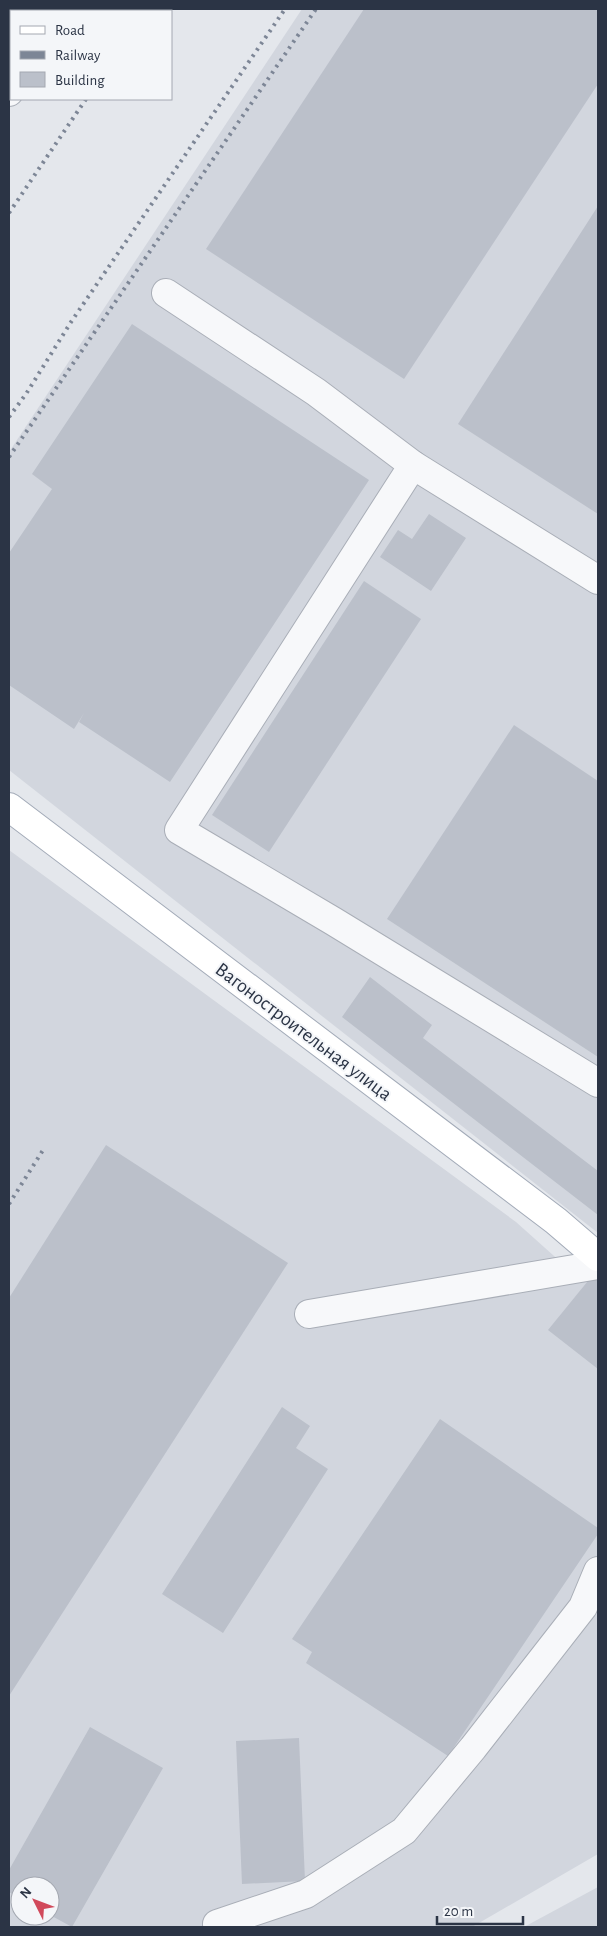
<svg xmlns="http://www.w3.org/2000/svg" width="607" height="1936" viewBox="0 0 607 1936" font-family="'Alegreya Sans',sans-serif">
<style>
.built{fill:#d2d6de;fill-rule:evenodd}
.building{fill:#bbc0ca}
.lines{fill:none;stroke-linecap:round;stroke-linejoin:round}
.minor-casing{stroke:#a9aeb7;stroke-width:30}
.major-casing{stroke:#a3abb8;stroke-width:30}
.path{stroke:#c2c5cb;stroke-width:3;stroke-dasharray:4 4;stroke-linecap:butt}
.minor{stroke:#f7f8fa;stroke-width:28}
.major{stroke:#fff;stroke-width:28}
.rail{stroke:#7d8696;stroke-width:4;stroke-dasharray:2.5 5;stroke-linecap:butt}
.labels{text-anchor:middle;stroke-width:4;stroke-linejoin:round;paint-order:stroke}
.street-label{font-size:20px;fill:#2b3445;stroke:#f4f6f9}
</style>
<rect width="100%" height="100%" fill="#e4e7ec"/>
<g class="built">
<path d="M302,9H598V1233L9,770V452Z"/>
<path d="M9,850L516,1222L582,1281L592,1276L598,1281V1854L472,1927H9ZM20,1886H50V1916H20Z"/>
<path d="M598,1887V1927H524Z"/>
</g>
<g class="building">
<path d="M364,9H598V84L404,379L206,249Z"/>
<path d="M9,15L11,17V37L9,40Z"/>
<path d="M598,206V514L458,424Z"/>
<path d="M132,324L369,480L170,782L79,722L84,713L74,729L9,685V553L52,489L32,474Z"/>
<path d="M429,514L466,538L431,591L380,557L398,530L412,539Z"/>
<path d="M364,581L421,619L269,852L212,815Z"/>
<path d="M514,725L598,781V1057L387,919Z"/>
<path d="M370,977L432,1025L423,1038L598,1171V1215L342,1017Z"/>
<path d="M106,1145L288,1263L9,1696V1298Z"/>
<path d="M592,1276L598,1281V1369L548,1330Z"/>
<path d="M282,1407L310,1426L296,1448L328,1469L223,1633L162,1594Z"/>
<path d="M440,1419L598,1528V1534L448,1756L306,1663L312,1652L292,1639Z"/>
<path d="M90,1727L163,1768L72,1927L50,1915V1886H20V1898L9,1892V1870Z"/>
<path d="M299,1738L305,1881L242,1884L236,1741Z"/>
</g>
<g class="lines">
<defs>
<g id="minor">
<path d="M9,92L11,88"/>
<path d="M166,293L316,392L413,465L598,580"/>
<path d="M413,465L179,830L333,921L598,1083"/>
<path d="M309,1314L598,1265"/>
<path d="M217,1924L306,1894L404,1831L473,1748L583,1607L598,1571"/>
</g>
<path id="major" d="M9,807L556,1221L598,1257"/>
</defs>
<use href="#minor" class="minor-casing"/>
<use href="#major" class="major-casing"/>
<path class="path" d="M88,11L90,9"/>
<use href="#minor" class="minor"/>
<use href="#major" class="major"/>
<g class="rail">
<path d="M145,11L146,9"/>
<path d="M9,213L86,99"/>
<path d="M9,417L26,394L71,322L285,9"/>
<path d="M9,457L316,9"/>
<path d="M9,1204L45,1147"/>
</g>
</g>
<g class="labels">
<g class="street-label">
<text transform="translate(304 1031) rotate(37)" y="7">Вагоностроительная улица</text>
</g>
</g>
<rect width="607" height="1936" fill="none" stroke="#2b3445" stroke-width="20"/>
<rect x="10" y="10" width="162" height="90" fill="#f4f6f9" stroke="#a4a8b1"/>
<rect x="20" y="26" width="25" height="8" fill="#ffffff" stroke="#a4a8b1"/>
<text x="55" y="35" font-size="15" fill="#2b3445">Road</text>
<rect x="20" y="51" width="25" height="8" fill="#7d8696" stroke="#a4a8b1"/>
<text x="55" y="60" font-size="15" fill="#2b3445">Railway</text>
<rect x="20" y="72" width="25" height="15" fill="#bbc0ca" stroke="#a4a8b1"/>
<text x="55" y="85" font-size="15" fill="#2b3445">Building</text>
<g transform="translate(35 1901) rotate(312)"><circle r="24" fill="#f4f6f9" stroke="#a4a8b1"/>
<path d="M0-4L9 19L0 12L-9 19Z" fill="#d1495b"/>
<text y="-8" font-size="14" font-weight="bold" text-anchor="middle" fill="#2b3445">N</text>
</g>
<path d="M437 1916v8h86v-8" fill="none" stroke="#2b3445" stroke-width="2.5"/>
<text x="444" y="1916" font-size="15" fill="#2b3445" stroke="#f4f6f9" stroke-width="4" paint-order="stroke">20 m</text>
</svg>
